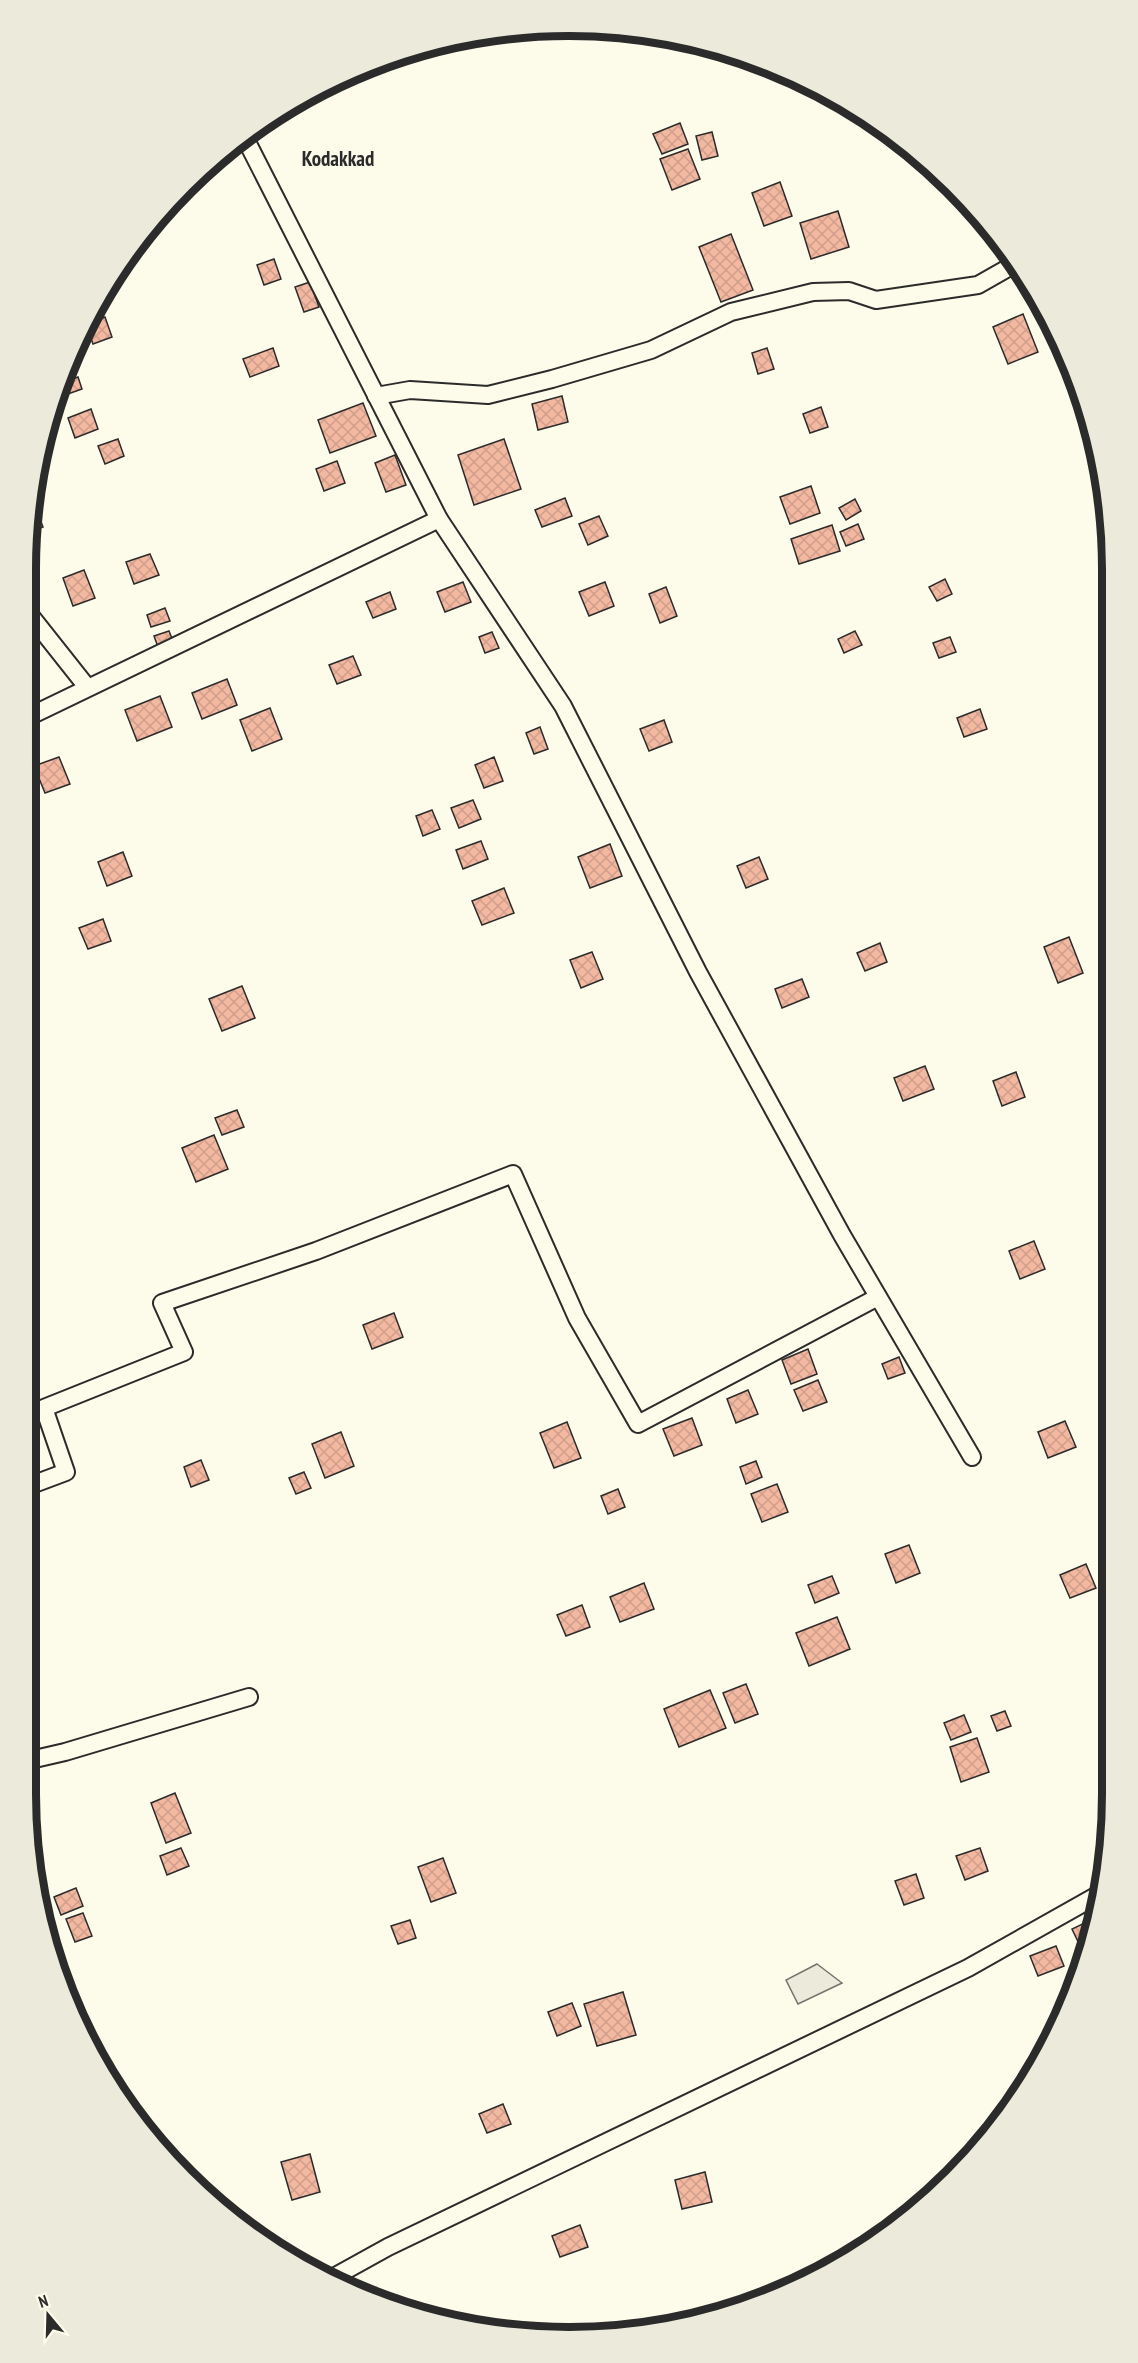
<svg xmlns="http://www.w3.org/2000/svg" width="1138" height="2363" viewBox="0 0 1138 2363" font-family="'PT Sans Narrow',sans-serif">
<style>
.park{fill:#ecebdb;stroke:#74746e;stroke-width:1.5}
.building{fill:url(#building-cross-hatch);stroke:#2b2b2b;stroke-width:1.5}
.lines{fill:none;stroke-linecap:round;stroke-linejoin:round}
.minor-casing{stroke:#2b2b2b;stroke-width:20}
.minor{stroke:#fdfbea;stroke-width:16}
.labels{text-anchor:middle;stroke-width:4.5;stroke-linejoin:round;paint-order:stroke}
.quarter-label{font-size:21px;font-weight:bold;fill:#2b2b2b;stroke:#fdfbea}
.rim{fill:none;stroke:#2b2b2b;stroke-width:8}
</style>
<defs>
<pattern id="building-cross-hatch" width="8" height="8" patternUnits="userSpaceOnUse" patternTransform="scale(1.5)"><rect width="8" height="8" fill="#f2b8a0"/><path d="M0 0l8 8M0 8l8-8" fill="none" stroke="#d09e8a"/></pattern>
</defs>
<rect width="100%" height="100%" fill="#fdfbea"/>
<path class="park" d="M817,1964L842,1983L798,2004L786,1980Z"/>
<g class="building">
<path d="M680,123L688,144L662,154L653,134Z"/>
<path d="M712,132L718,156L702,160L696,136Z"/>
<path d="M688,149L700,179L672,190L660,159Z"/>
<path d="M190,180L195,193L180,199L178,193Z"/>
<path d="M780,182L792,216L764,226L752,193Z"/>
<path d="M838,211L849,247L811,259L800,223Z"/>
<path d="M731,234L753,290L721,302L699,247Z"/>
<path d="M274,259L281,279L264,285L257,265Z"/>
<path d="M310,282L319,307L304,312L295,287Z"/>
<path d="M1023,314L1038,352L1008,364L993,327Z"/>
<path d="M105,317L112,337L93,344L86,325Z"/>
<path d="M273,348L279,366L250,377L243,359Z"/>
<path d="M767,348L774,369L758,374L752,353Z"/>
<path d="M78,377L82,389L62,396L59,388L60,383Z"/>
<path d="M562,396L568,422L538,430L532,404Z"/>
<path d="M363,403L376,436L330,453L318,420Z"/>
<path d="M821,407L828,427L810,433L803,414Z"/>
<path d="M91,409L98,429L75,438L68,418Z"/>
<path d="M118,439L124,456L105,464L98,446Z"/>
<path d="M504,439L521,489L474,505L458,455Z"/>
<path d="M395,455L406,485L386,492L375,463Z"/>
<path d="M337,461L345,483L324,491L316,469Z"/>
<path d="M811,486L820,513L790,524L780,497Z"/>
<path d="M565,498L572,516L542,527L535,510Z"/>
<path d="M855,499L861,511L846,520L839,508Z"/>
<path d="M38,513L43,527L29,532L31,515Z"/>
<path d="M599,516L608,536L588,545L579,524Z"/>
<path d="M858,524L864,539L846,546L840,532Z"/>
<path d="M832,525L840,551L799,564L791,539Z"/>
<path d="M150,554L159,575L134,584L126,562Z"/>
<path d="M84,570L95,598L73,606L63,578Z"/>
<path d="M945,579L952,594L937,601L929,587Z"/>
<path d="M463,582L471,602L445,612L437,592Z"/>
<path d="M605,582L614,606L589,616L579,592Z"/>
<path d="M666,587L677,616L660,623L649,594Z"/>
<path d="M390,592L396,609L373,618L366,602Z"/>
<path d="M165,608L170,621L151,627L147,615Z"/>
<path d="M169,631L173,641L158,647L154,636Z"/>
<path d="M855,631L862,645L844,653L838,639Z"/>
<path d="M492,632L499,648L485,653L479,637Z"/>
<path d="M950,637L956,652L939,658L933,643Z"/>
<path d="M353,656L361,675L337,684L329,665Z"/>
<path d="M227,679L237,705L202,719L192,693Z"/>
<path d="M160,696L172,727L137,741L125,710Z"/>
<path d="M270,708L282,739L252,751L240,720Z"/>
<path d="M980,709L987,729L964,737L957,718Z"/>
<path d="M664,720L672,742L649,751L640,729Z"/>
<path d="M540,727L548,749L534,754L526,733Z"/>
<path d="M59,757L70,784L45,793L34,766Z"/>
<path d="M494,757L503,781L484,788L475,765Z"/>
<path d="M473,800L481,819L459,828L451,808Z"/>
<path d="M432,810L440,829L423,836L416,816Z"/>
<path d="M481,841L488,859L463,869L456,850Z"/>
<path d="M610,844L622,876L590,888L578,857Z"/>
<path d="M123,852L132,876L107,886L98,862Z"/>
<path d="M759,857L768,879L746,888L737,866Z"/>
<path d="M504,888L514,913L482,925L472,901Z"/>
<path d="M103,919L111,941L88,949L79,928Z"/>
<path d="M1069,937L1083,973L1058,983L1044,947Z"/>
<path d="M880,943L887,962L865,971L857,953Z"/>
<path d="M592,952L603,979L581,988L570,960Z"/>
<path d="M802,979L809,997L782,1008L775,989Z"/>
<path d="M242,986L255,1018L222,1031L209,999Z"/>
<path d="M925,1066L934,1089L903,1101L894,1078Z"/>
<path d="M1016,1072L1025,1097L1002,1106L993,1081Z"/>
<path d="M237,1110L244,1127L222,1135L215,1118Z"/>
<path d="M214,1135L228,1169L196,1182L182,1148Z"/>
<path d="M1034,1241L1045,1269L1020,1279L1009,1251Z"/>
<path d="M394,1313L403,1337L372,1349L363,1325Z"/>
<path d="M808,1349L817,1374L791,1384L782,1360Z"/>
<path d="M899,1357L905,1373L888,1379L882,1364Z"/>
<path d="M818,1380L827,1402L803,1411L794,1390Z"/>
<path d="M748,1390L758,1414L736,1423L727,1399Z"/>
<path d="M692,1418L702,1445L674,1456L663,1429Z"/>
<path d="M1065,1421L1076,1447L1048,1458L1038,1432Z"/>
<path d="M567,1422L581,1458L554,1468L540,1433Z"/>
<path d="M341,1432L354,1466L325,1478L312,1444Z"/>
<path d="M201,1460L209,1480L191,1487L184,1467Z"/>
<path d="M756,1461L762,1477L746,1484L740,1467Z"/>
<path d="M304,1472L311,1488L296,1494L289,1478Z"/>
<path d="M777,1484L788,1512L762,1522L751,1494Z"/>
<path d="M618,1489L625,1507L608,1514L601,1496Z"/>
<path d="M909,1545L920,1573L896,1583L885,1554Z"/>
<path d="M1086,1564L1096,1588L1070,1598L1060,1575Z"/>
<path d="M832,1576L839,1593L815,1603L808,1585Z"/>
<path d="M644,1583L654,1609L620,1622L610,1597Z"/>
<path d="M582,1605L590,1627L566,1636L557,1615Z"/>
<path d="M837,1617L850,1649L809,1666L796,1633Z"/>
<path d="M746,1684L758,1714L735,1723L723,1693Z"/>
<path d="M710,1690L726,1728L679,1747L664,1709Z"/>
<path d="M1005,1711L1011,1726L997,1731L991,1716Z"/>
<path d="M26,1714L34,1738L26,1741Z"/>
<path d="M964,1715L971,1732L951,1740L944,1723Z"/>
<path d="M977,1738L989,1772L961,1782L950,1747Z"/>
<path d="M175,1793L191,1833L166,1843L151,1803Z"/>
<path d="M181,1848L189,1866L167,1875L160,1856Z"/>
<path d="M980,1848L988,1871L965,1880L956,1856Z"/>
<path d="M443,1858L456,1893L431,1902L418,1867Z"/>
<path d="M916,1874L924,1898L904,1905L895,1881Z"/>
<path d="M76,1888L83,1906L61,1915L54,1897Z"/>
<path d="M83,1913L92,1936L75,1942L66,1919Z"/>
<path d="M1093,1919L1095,1923L1087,1950L1083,1952L1072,1929Z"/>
<path d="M410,1920L416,1938L398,1944L391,1926Z"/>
<path d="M1056,1946L1064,1966L1038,1976L1030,1956Z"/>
<path d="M623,1992L636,2035L597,2046L584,2004Z"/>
<path d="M572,2003L581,2026L557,2036L548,2012Z"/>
<path d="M503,2104L511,2124L487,2133L479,2114Z"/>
<path d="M310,2154L320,2192L292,2200L281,2162Z"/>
<path d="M705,2172L712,2202L682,2209L675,2180Z"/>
<path d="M580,2225L588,2247L560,2257L552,2236Z"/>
</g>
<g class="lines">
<defs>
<g id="minor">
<path d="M376,396L410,390L488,395L552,379L651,350L731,312L813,292L849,291L876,300L978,285L1015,264"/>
<path d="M439,519L563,706L698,972L842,1235L972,1457"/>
<path d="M26,610L87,687"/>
<path d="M26,718L439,519L244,136"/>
<path d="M26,1487L66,1472L44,1408L184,1352L162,1303L316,1251L513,1174L577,1318L638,1424L878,1297"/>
<path d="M26,1761L65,1752L249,1697"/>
<path d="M332,2278L388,2247L968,1968L1103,1892"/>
</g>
</defs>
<use href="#minor" class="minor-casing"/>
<use href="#minor" class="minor"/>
</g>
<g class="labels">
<g class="quarter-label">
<text x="338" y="166">Kodakkad</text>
</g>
</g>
<path d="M0 0H1138V2363H0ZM569 36H569A533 533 0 0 1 1102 569V1794A533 533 0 0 1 569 2327H569A533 533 0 0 1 36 1794V569A533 533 0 0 1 569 36Z" fill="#eceadb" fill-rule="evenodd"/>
<path class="rim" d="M569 36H569A533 533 0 0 1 1102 569V1794A533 533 0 0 1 569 2327H569A533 533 0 0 1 36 1794V569A533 533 0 0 1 569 36Z"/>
<g transform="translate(48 2315) rotate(341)" stroke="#fdfbea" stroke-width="4.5" paint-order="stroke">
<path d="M0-4.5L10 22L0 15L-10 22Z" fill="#2b2b2b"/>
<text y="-9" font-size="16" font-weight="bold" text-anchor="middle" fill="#2b2b2b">N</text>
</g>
</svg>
